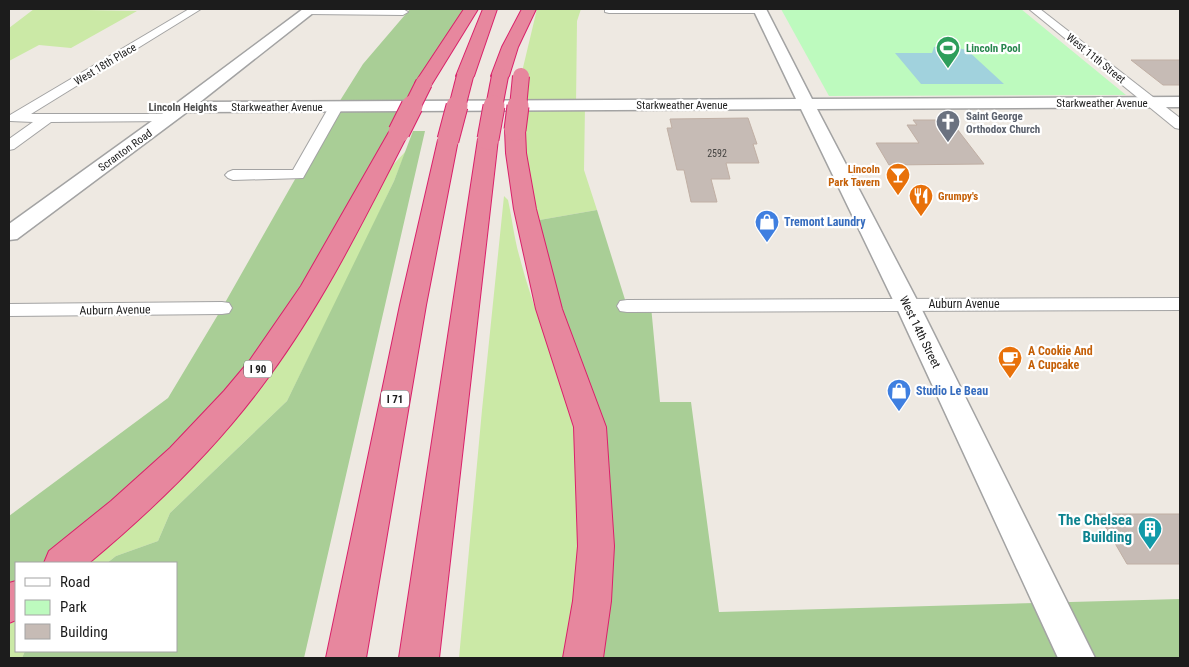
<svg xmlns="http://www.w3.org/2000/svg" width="1189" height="667" viewBox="0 0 1189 667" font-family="'Roboto Condensed',sans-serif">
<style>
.grass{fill:#cbe9a6}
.forest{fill:#a9ce96}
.park{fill:#bdfabe}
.water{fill:#a1d2dd}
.building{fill:#c6bbb5;stroke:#c0afa4}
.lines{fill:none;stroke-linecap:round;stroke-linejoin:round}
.minor-casing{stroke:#a3a3a3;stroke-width:2}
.tertiary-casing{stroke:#a3a3a3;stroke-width:3}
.motorway-casing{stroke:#d9216a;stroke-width:2}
.minor{fill:#fff;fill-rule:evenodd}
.tertiary{fill:#fff;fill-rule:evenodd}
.motorway{fill:#e7879e;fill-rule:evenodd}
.motorway-bridge-far1-casing{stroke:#d9216a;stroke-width:18;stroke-linecap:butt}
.motorway-bridge-casing{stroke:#d9216a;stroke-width:23;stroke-linecap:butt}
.motorway-bridge-far1{stroke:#e7879e;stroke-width:16}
.motorway-bridge{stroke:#e7879e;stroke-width:21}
.labels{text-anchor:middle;stroke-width:4.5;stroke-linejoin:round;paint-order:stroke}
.number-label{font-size:10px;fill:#464442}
.far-leisure-label{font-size:11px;font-weight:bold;fill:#27864d;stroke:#fff;text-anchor:start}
.far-street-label{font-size:11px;fill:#1c1c1c;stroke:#fff}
.far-neighbourhood-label{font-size:11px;font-weight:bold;fill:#4f4f4f;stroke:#fff}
.far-worship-label{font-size:11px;font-weight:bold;fill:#5b616d;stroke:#fff;text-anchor:start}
.far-food-label{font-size:11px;font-weight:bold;fill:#c56008;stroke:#fff;text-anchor:end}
.shield{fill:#fff;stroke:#606060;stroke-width:1}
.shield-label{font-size:11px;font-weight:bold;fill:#1c1c1c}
.shop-label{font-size:12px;font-weight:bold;fill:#366cbe;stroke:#fff;text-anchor:start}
.street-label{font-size:12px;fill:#1c1c1c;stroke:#fff}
.food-label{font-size:12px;font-weight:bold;fill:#c56008;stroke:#fff;text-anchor:start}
.near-culture-label{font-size:15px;font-weight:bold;fill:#0d838f;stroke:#fff;text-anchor:end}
</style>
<rect width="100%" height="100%" fill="#eee9e2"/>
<g class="grass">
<path d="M34,9L137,11L71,48L39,45L9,61V28Z"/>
<path d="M537,9H581L577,21L576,105L585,106L584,170L597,210L528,222L521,76Z"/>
<path d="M406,151L394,181L353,268L287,401L170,513L158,541L116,556L107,563H88L156,503L219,438L270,374L314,310L391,167Z"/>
<path d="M504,196L508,200C512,218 514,237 519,255C533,310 557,363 571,418C589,486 581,590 563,658H459L482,410Z"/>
<path d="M16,619V651H25L22,658H9V625Z"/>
</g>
<g class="forest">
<path d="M410,9H471L451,38L298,312L82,548L62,563H16V599L9,604V516L168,398L222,308L336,107L363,64Z"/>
<path d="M413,131H425L304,658H22L25,651H176V563H107L116,556L158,541L170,513L287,401L394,181Z"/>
<path d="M597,210L627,306H651L660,402H691L719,612L1180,599V658H583L592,601L590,427L528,222Z"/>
</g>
<path class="park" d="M781,9H1021L1126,95L829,96Z"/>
<path class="water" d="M945,45L967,50L1004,84H921L895,53H932L934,47Z"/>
<g class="building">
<path d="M1131,60H1180V85H1163Z"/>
<path d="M748,118L757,144H753L759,163H726L730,179H711L717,202H691L684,170H677L667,128H672L670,119Z"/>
<path d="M913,120H939L943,125H954L984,164L889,165L876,143H919L907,125H917Z"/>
<path d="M1098,514H1180V564H1127Z"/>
</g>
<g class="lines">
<defs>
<g id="minor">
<path d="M189,9H201L31,114H167L174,118L172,121L51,122L14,149L9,150V139L33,122L10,121V115Z"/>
<path d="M304,9H403L408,12L403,15L308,14L304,13L303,11Z"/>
<path d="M605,9H764L765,10L760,13H609L605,12Z"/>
<path d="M1029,9H1040L1180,118V129L1175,128Z"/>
<path d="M336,103L343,107L303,178L233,180L228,178L225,175L228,172L233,170H293L329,107Z"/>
<path d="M1180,298V310L627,312L620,311L617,306L620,301L627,300Z"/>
<path d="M222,302L229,303L232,308L229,313L222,314L9,316V304Z"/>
</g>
<path id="tertiary" d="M303,9H318L200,102L796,99L753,9H766L812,99L1180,97V107L817,109L919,304L1095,658H1058L895,304L801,109L187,112L17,239L9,240V224L177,103Z"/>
<g id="motorway">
<path d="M464,9H478L430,87L424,88L418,87L415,83Z"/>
<path d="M483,9H497L474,76L471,80L465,81L459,80L456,76Z"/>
<path d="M522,9H536L518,47L509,76L506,80L500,81L494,80L491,76L502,47Z"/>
<path d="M515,124L522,126L525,130L526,153L536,209L562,309L606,427L614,546L611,601L603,658H563L573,601L578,546L574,427L536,309L514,209L506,153L505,130L508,126Z"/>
<path d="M399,126L406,128L409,132C366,215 325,300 270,375C219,446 156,507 89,563H44L49,551L111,501L170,448L224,391L250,360L301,286L389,132L392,128Z"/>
<path d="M488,133L495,135L498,139L439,658H399L478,139L481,135Z"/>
<path d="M448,134L455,136L458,140L426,305L366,658H326L400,305L438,140L441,136Z"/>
<path d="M16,581V620L9,623V583Z"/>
</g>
</defs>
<use href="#minor" class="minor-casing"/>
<use href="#tertiary" class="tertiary-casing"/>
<use href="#motorway" class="motorway-casing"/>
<use href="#minor" class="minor"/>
<use href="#tertiary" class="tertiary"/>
<use href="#motorway" class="motorway"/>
<defs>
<g id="motorway-bridge-far1">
<path d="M412,107L424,83"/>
<path d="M457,107L465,76"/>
<path d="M494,107L500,76"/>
<path d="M518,107L521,76"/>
</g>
<g id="motorway-bridge">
<path d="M515,130L518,106"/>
<path d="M399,132L412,106"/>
<path d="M488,139L494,106"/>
<path d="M448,140L457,106"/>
</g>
</defs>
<use href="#motorway-bridge-far1" class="motorway-bridge-far1-casing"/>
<use href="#motorway-bridge" class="motorway-bridge-casing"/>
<use href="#motorway-bridge-far1" class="motorway-bridge-far1"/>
<use href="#motorway-bridge" class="motorway-bridge"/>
</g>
<defs>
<symbol id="stadium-pin" viewBox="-11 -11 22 30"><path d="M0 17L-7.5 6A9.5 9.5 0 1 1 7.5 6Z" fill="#2e9e5b" stroke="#fff"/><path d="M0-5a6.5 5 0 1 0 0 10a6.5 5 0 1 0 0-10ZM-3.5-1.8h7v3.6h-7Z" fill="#fff"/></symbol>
<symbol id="church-pin" viewBox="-11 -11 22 30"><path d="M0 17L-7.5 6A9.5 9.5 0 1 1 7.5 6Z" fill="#6b7280" stroke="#fff"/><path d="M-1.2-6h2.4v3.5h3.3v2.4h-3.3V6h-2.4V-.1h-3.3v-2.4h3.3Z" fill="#fff"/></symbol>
<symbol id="bar-pin" viewBox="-11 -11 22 30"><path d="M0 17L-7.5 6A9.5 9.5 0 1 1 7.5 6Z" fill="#e8710a" stroke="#fff"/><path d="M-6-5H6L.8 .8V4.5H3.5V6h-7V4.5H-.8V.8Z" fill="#fff"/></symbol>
<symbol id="restaurant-pin" viewBox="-11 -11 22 30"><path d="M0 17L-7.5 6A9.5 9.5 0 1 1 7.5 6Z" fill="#e8710a" stroke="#fff"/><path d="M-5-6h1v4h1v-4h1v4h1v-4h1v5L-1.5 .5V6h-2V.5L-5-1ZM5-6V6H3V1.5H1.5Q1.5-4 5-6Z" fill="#fff"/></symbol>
<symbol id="shop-pin" viewBox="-11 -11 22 30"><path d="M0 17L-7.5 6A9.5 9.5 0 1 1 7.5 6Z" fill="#3f7fe0" stroke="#fff"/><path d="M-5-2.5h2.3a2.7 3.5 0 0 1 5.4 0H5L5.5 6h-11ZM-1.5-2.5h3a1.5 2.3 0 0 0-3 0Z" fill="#fff"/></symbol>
<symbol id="cafe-pin" viewBox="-11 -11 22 30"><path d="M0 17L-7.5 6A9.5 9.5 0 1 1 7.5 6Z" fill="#e8710a" stroke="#fff"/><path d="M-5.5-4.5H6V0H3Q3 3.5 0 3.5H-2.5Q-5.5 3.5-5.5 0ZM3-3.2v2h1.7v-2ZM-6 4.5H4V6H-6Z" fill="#fff"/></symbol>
<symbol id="building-pin" viewBox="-11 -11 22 30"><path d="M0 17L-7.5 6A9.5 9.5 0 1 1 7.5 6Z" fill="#0f9aa8" stroke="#fff"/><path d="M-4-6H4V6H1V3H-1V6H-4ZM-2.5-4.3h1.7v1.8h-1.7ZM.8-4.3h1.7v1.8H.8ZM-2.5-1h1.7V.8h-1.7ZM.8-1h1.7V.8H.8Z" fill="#fff"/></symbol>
</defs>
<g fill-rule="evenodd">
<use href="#stadium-pin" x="934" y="34" width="28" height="38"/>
<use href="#church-pin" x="934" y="108" width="28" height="38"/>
<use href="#bar-pin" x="884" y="161" width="28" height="38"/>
<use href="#restaurant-pin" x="907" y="182" width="28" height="38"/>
<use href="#shop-pin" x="753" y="208" width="28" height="38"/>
<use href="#cafe-pin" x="996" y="344" width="28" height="38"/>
<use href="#shop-pin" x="885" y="377" width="28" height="38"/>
<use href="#building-pin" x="1136" y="515" width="28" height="38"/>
</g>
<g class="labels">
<g class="number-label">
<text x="717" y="157">2592</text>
</g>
<g class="far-leisure-label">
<text x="966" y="52">Lincoln Pool</text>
</g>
<g class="far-street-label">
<text transform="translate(1096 58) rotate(39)" y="4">West 11th Street</text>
<text transform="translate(105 64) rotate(-31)" y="4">West 18th Place</text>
<text x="1102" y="107">Starkweather Avenue</text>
<text x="682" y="109">Starkweather Avenue</text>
<text x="277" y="111">Starkweather Avenue</text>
<text transform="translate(125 150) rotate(-36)" y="4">Scranton Road</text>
</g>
<g class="far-neighbourhood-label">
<text x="183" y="111">Lincoln Heights</text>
</g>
<g class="far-worship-label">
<text x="966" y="120">Saint George<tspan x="966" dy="13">Orthodox Church</tspan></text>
</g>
<g class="far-food-label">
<text x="880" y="173">Lincoln<tspan x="880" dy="13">Park Tavern</tspan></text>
<text x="938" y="200" text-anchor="start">Grumpy's</text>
</g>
<g class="shield">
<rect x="244" y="360.5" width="28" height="17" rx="4"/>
<rect x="381" y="390.5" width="28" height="17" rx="4"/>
</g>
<g class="shield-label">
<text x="258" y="373">I 90</text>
<text x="395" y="403">I 71</text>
</g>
<g class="shop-label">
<text x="784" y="226">Tremont Laundry</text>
<text x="916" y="395">Studio Le Beau</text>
</g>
<g class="street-label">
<text x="964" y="308">Auburn Avenue</text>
<text transform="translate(115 310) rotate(-1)" y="4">Auburn Avenue</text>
<text transform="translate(920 332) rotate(64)" y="4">West 14th Street</text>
</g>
<g class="food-label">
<text x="1028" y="355">A Cookie And<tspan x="1028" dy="14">A Cupcake</tspan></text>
</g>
<g class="near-culture-label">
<text x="1132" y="525">The Chelsea<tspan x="1132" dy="17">Building</tspan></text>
</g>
</g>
<rect width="1189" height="667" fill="none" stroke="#1c1c1c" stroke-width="20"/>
<rect x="15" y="562" width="162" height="90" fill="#ffffff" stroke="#a4a4a4"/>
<rect x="25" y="578" width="25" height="8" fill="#ffffff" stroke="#a4a4a4"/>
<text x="60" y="587" font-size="15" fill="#1c1c1c">Road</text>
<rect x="25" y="600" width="25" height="15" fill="#bdfabe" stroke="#a4a4a4"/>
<text x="60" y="612" font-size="15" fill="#1c1c1c">Park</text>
<rect x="25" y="624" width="25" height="15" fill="#c6bbb5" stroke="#a4a4a4"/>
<text x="60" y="637" font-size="15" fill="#1c1c1c">Building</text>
</svg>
